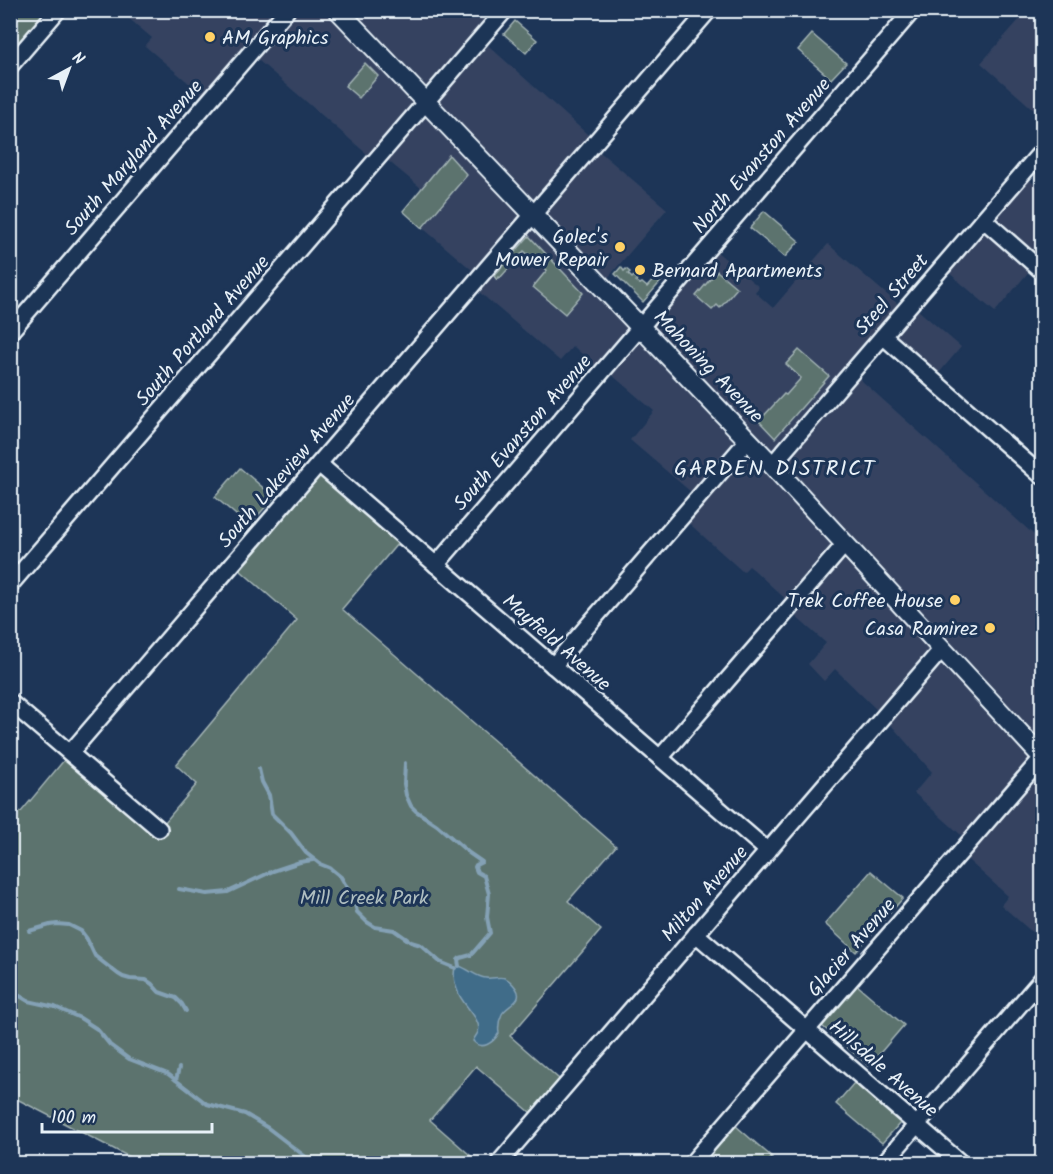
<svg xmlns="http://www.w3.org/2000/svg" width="1053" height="1174" viewBox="0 0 1053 1174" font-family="Kalam,sans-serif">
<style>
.built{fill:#344361}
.green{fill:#5b736e;stroke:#a2b2b3;stroke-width:1.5}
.water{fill:#416c89;stroke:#84a1b5;stroke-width:1.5}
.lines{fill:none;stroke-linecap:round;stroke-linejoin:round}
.stream{stroke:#84a1b5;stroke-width:4}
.minor-casing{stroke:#e8f1f8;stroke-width:20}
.major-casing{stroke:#e8f1f8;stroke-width:22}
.minor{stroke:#1d3557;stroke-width:15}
.major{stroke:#1d3557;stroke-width:18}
.poi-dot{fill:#ffd166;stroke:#1d3557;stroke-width:2}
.labels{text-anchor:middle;stroke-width:6;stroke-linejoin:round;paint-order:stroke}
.poi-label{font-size:20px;fill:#e8f1f8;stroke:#1d3557;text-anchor:end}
.street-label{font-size:20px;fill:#e8f1f8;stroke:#1d3557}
.park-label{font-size:20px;fill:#b0bfc1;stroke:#1d3557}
.quarter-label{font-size:22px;letter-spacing:1.5px;fill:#e8f1f8;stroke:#1d3557}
</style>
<rect width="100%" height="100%" fill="#1d3557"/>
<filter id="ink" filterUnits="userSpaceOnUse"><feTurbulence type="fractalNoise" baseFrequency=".0167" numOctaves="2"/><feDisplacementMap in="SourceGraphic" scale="12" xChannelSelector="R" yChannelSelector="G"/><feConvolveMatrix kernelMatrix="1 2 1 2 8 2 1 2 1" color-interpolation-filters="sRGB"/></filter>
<g filter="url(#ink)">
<g class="built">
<path d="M120,11H475L492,25L481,39L596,142L593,146L667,209L601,286L640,327L710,246L759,287L755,292L773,308L828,244L905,310L911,304L961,347L933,380L883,336L852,372L1042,542V941L1001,905L1008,896L960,853L969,842L914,793L932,772L884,717L835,669L824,681L808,664L826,643L788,610L792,605L754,570L749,566L743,572L682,517L698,498L630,440L654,411L605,369L602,372L573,346L560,361L472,286L479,276L403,211L421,188L381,155L375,161L251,54L210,101L145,46L152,38Z"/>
<path d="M1027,11H1042V117L981,63Z"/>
<path d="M1023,174L1042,191V256L995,312L942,267Z"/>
</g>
<g class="green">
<path d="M11,11H58L11,66Z"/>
<path d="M515,21L537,40L526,53L504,34Z"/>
<path d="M812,34L846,63L831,79L798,50Z"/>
<path d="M365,63L378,76L359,98L345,86Z"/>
<path d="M449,155L467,175L422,228L403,211Z"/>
<path d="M764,211L799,241L785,257L750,228Z"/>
<path d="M529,236L583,293L565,314L533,287L547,270L524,251L500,278L499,277L497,280L494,276Z"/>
<path d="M621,267L624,271L626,269L630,272L628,274L632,278L634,276L637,279L636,281L640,284L642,283L647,287L658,275L663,279L643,302L615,274Z"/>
<path d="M717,271L737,288L720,308L717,305L712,310L696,296Z"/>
<path d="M799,350L829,376L775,438L759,421L784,394L786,395L801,378L786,364Z"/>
<path d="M319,464L403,537L342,609L616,846L568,901L601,930L510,1036L566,1085L537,1118L476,1066L430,1120L479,1163H141L11,1096L10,809L21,812L70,753L160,828L197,784L176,765L297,620L233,564Z"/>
<path d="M240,468L274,497L249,526L215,497Z"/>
<path d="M871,871L903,898L856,952L825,924Z"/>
<path d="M857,985L904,1025L869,1066L822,1026Z"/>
<path d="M854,1083L900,1123L882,1143L836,1104Z"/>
<path d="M729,1120L772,1157L767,1163L691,1164Z"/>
</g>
<path class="water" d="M459,966C469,969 476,977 486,978C492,979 499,976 505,978C510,980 513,984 516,988C525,1001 507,1005 502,1014C499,1020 498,1027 499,1033C493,1043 482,1051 473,1041C474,1038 477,1035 478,1032C482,1022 468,1009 463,1001C457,993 452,978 455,968Z"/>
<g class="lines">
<g class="stream">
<path d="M405,763L404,784L406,795L411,806L416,811L437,825L469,853L482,862L476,865L475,867L477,872L484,876L489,894L487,917L490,933L471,955L460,958L458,960L459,966"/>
<path d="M259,769L262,782L269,795L272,814L291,833L306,853L320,864L330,868L341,877L354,900L357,912L367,922L375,927L394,930L411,942L421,945L440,962L455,968"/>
<path d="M179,889L207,894L228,892L273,871L300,862L313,860"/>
<path d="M29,931L50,925L57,924L69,925L81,931L87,939L95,956L118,974L123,977L130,979L146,980L152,984L159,992L176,998L182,1004L186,1011"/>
<path d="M10,990L28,1001L55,1007L80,1018L97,1029L110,1045L129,1059L168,1074L207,1104L245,1114L268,1128L315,1164"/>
<path d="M176,1080L179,1068"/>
</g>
<defs>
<g id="minor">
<path d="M10,66L58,10"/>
<path d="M984,220L1042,271"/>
<path d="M10,332L287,10"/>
<path d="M883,336L1042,476"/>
<path d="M319,464L768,851"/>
<path d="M772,465L1042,151"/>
<path d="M436,565L913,10"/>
<path d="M10,585L505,10"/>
<path d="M553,666L748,440"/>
<path d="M10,702L159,829"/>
<path d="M70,753L709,10"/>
<path d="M660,758L845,544"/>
<path d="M696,934L962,1164"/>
<path d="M498,1164L942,649"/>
<path d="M691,1164L1042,758"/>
<path d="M883,1164L1042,979"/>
</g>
<path id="major" d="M338,10L772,465L1042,757"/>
</defs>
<use href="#minor" class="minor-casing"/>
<use href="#major" class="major-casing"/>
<use href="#minor" class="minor"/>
<use href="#major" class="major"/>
</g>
</g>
<g class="poi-dot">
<circle cx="210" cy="37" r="6"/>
<circle cx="620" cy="247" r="6"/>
<circle cx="640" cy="270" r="6"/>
<circle cx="955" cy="600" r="6"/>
<circle cx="990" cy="628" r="6"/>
</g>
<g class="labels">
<g class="poi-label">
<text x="222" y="44" text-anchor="start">AM Graphics</text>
<text x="608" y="243">Golec's<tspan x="608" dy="23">Mower Repair</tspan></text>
<text x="652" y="277" text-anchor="start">Bernard Apartments</text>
<text x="943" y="607">Trek Coffee House</text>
<text x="978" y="635">Casa Ramirez</text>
</g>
<g class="street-label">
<text transform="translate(761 155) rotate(-49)" y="7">North Evanston Avenue</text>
<text transform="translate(133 157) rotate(-49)" y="7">South Maryland Avenue</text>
<text transform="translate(891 294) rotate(-49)" y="7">Steel Street</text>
<text transform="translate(202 330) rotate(-49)" y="7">South Portland Avenue</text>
<text transform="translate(709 366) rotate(46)" y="7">Mahoning Avenue</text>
<text transform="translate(522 432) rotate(-49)" y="7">South Evanston Avenue</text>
<text transform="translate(286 470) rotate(-49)" y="7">South Lakeview Avenue</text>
<text transform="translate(557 642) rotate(41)" y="7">Mayfield Avenue</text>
<text transform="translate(704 893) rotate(-49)" y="7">Milton Avenue</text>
<text transform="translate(851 947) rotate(-49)" y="7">Glacier Avenue</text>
<text transform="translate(884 1068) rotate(41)" y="7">Hillsdale Avenue</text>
</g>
<g class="park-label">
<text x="364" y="904">Mill Creek Park</text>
</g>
<g class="quarter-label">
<text x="775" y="475">GARDEN DISTRICT</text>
</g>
</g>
<rect width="1053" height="1174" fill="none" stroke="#1d3557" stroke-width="36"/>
<rect x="18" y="18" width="1017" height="1138" fill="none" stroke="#e8f1f8" stroke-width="2" filter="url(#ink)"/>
<g transform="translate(69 69) rotate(41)" stroke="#1d3557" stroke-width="4.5" paint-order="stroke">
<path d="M0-4.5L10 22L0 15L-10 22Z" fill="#e8f1f8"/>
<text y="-9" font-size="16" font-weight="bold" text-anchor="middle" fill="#e8f1f8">N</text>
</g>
<path d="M42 1123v9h170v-9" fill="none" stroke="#e8f1f8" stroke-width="3"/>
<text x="51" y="1123" font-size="18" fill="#e8f1f8" stroke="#1d3557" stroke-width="4.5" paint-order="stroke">100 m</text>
</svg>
